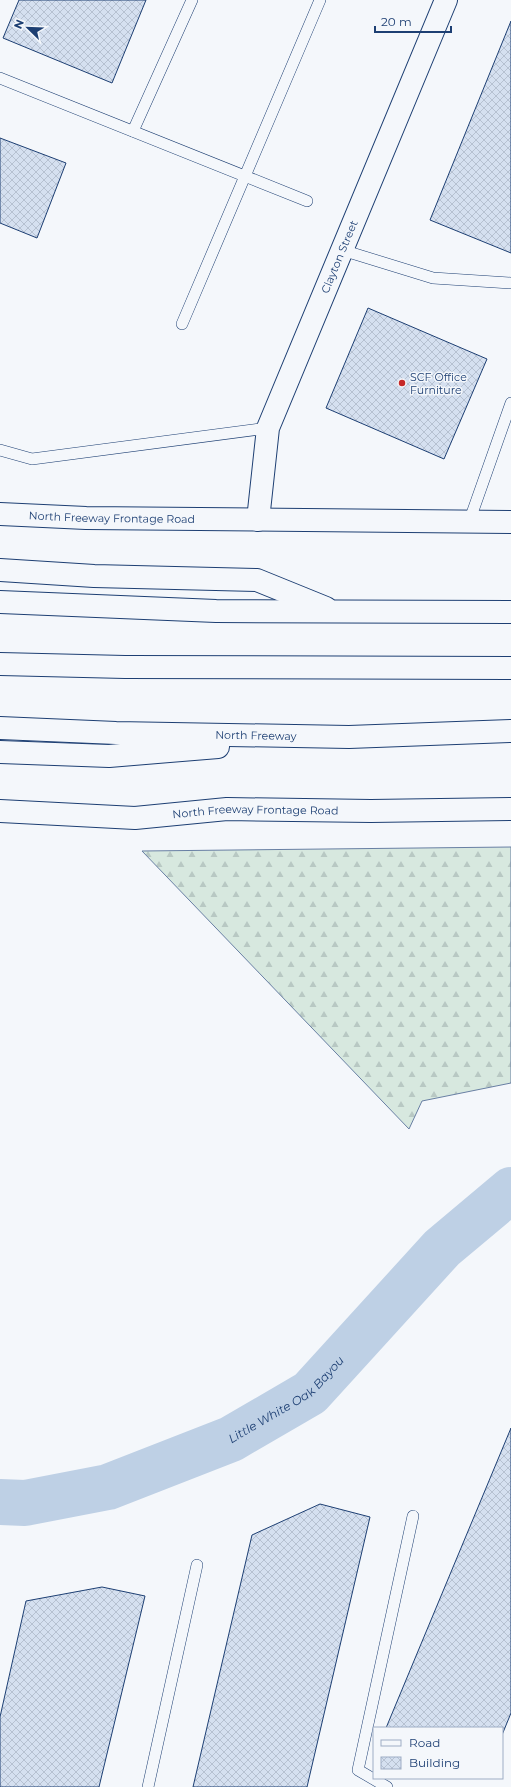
<svg xmlns="http://www.w3.org/2000/svg" width="511" height="1787" viewBox="0 0 511 1787" font-family="Montserrat,sans-serif">
<style>
.forest{fill:url(#forest-firs);stroke:#687fa3}
.lines{fill:none;stroke-linecap:round;stroke-linejoin:round}
.river{stroke:#bed0e5;stroke-width:46}
.building{fill:url(#building-cross-hatch);stroke:#1d3f73}
.service-casing{stroke:#1d3f73;stroke-width:12}
.minor-casing{stroke:#1d3f73;stroke-width:24}
.tertiary-casing{stroke:#1d3f73;stroke-width:24}
.motorway-casing{stroke:#1d3f73;stroke-width:24}
.service{stroke:#f4f7fb;stroke-width:11}
.minor{stroke:#f4f7fb;stroke-width:22}
.tertiary{stroke:#f4f7fb;stroke-width:22}
.motorway{stroke:#f4f7fb;stroke-width:22}
.poi-dot{fill:#c62828;stroke:#f4f7fb;stroke-width:1.5}
.labels{text-anchor:middle;stroke-width:3;stroke-linejoin:round;paint-order:stroke}
.street-label{font-size:11px;fill:#1d3f73;stroke:#f4f7fb}
.poi-label{font-size:11px;fill:#1d3f73;stroke:#f4f7fb;text-anchor:start}
.water-label{font-size:12px;font-style:italic;fill:#1d3f73;stroke:#f4f7fb}
</style>
<defs>
<pattern id="forest-firs" width="22" height="20" patternUnits="userSpaceOnUse"><rect width="22" height="20" fill="#d7e8df"/><path d="M5 1l3.5 6h-7zM16 11l3.5 6h-7z" fill="#b8c8c3"/></pattern>
<pattern id="building-cross-hatch" width="8" height="8" patternUnits="userSpaceOnUse"><rect width="8" height="8" fill="#d5e0f0"/><path d="M0 0l8 8M0 8l8-8" fill="none" stroke="#b6c1d1"/></pattern>
</defs>
<rect width="100%" height="100%" fill="#f4f7fb"/>
<path class="forest" d="M511,847V1083L422,1101L409,1129L142,851Z"/>
<g class="lines">
<path class="river" id="s1" d="M0,1502L25,1503L108,1487L231,1439L310,1393L442,1248L511,1190"/>
</g>
<g class="building">
<path d="M19,0H146L112,83L3,38Z"/>
<path d="M511,21V253L430,220Z"/>
<path d="M0,138L66,163L37,238L0,223Z"/>
<path d="M368,308L487,359L444,459L326,408Z"/>
<path d="M511,1428V1713L502,1735V1728H386Z"/>
<path d="M320,1504L370,1517L307,1787H193L252,1535Z"/>
<path d="M102,1587L145,1596L99,1787H0V1717L26,1601Z"/>
</g>
<g class="lines">
<defs>
<g id="service">
<path d="M0,78L307,201"/>
<path d="M133,131L192,0"/>
<path d="M342,250L433,278L511,283"/>
<path d="M182,324L320,0"/>
<path d="M0,450L32,459L268,428"/>
<path d="M469,522L511,403"/>
<path d="M148,1787L197,1565"/>
<path d="M387,1787L358,1770L413,1516"/>
</g>
<g id="minor">
<path id="s2" d="M258,520L268,428L446,0"/>
</g>
<g id="tertiary">
<path id="s3" d="M0,514L86,518L511,522"/>
<path id="s4" d="M0,811L135,818L227,809L371,811L511,809"/>
</g>
<g id="motorway">
<path d="M0,570L94,576L257,580L326,608"/>
<path d="M0,602L216,611L511,612"/>
<path d="M0,664L125,667L511,668"/>
<path id="s5" d="M0,728L116,733L349,737L511,731"/>
<path d="M0,752L109,756L218,747"/>
</g>
</defs>
<use href="#service" class="service-casing"/>
<use href="#minor" class="minor-casing"/>
<use href="#tertiary" class="tertiary-casing"/>
<use href="#motorway" class="motorway-casing"/>
<use href="#service" class="service"/>
<use href="#minor" class="minor"/>
<use href="#tertiary" class="tertiary"/>
<use href="#motorway" class="motorway"/>
</g>
<circle class="poi-dot" cx="402" cy="383" r="4"/>
<g class="labels">
<g class="street-label">
<text dy="4" stroke="none"><textPath href="#s2" startOffset="278">Clayton Street</textPath></text>
<text dy="4" stroke="none"><textPath href="#s3" startOffset="112">North Freeway Frontage Road</textPath></text>
<text dy="4" stroke="none"><textPath href="#s5" startOffset="256">North Freeway</textPath></text>
<text dy="4" stroke="none"><textPath href="#s4" startOffset="256">North Freeway Frontage Road</textPath></text>
</g>
<g class="poi-label">
<text x="410" y="381">SCF Office<tspan x="410" dy="13">Furniture</tspan></text>
</g>
<g class="water-label">
<text dy="4" stroke="none"><textPath href="#s1" startOffset="310">Little White Oak Bayou</textPath></text>
</g>
</g>
<rect x="373" y="1727" width="130" height="52" fill="#f4f7fb" stroke="#9eadc5"/>
<rect x="381" y="1740" width="20" height="6" fill="#f4f7fb" stroke="#9eadc5"/>
<text x="409" y="1747" font-size="12" fill="#1d3f73">Road</text>
<rect x="381" y="1757" width="20" height="12" fill="url(#building-cross-hatch)" stroke="#9eadc5"/>
<text x="409" y="1767" font-size="12" fill="#1d3f73">Building</text>
<g transform="translate(28 28) rotate(293)" stroke="#f4f7fb" stroke-width="3" paint-order="stroke">
<path d="M0-3L7 15L0 10L-7 15Z" fill="#1d3f73"/>
<text y="-6" font-size="11" font-weight="bold" text-anchor="middle" fill="#1d3f73">N</text>
</g>
<path d="M375 26v6h76v-6" fill="none" stroke="#1d3f73" stroke-width="2"/>
<text x="381" y="26" font-size="12" fill="#1d3f73" stroke="#f4f7fb" stroke-width="3" paint-order="stroke">20 m</text>
</svg>
